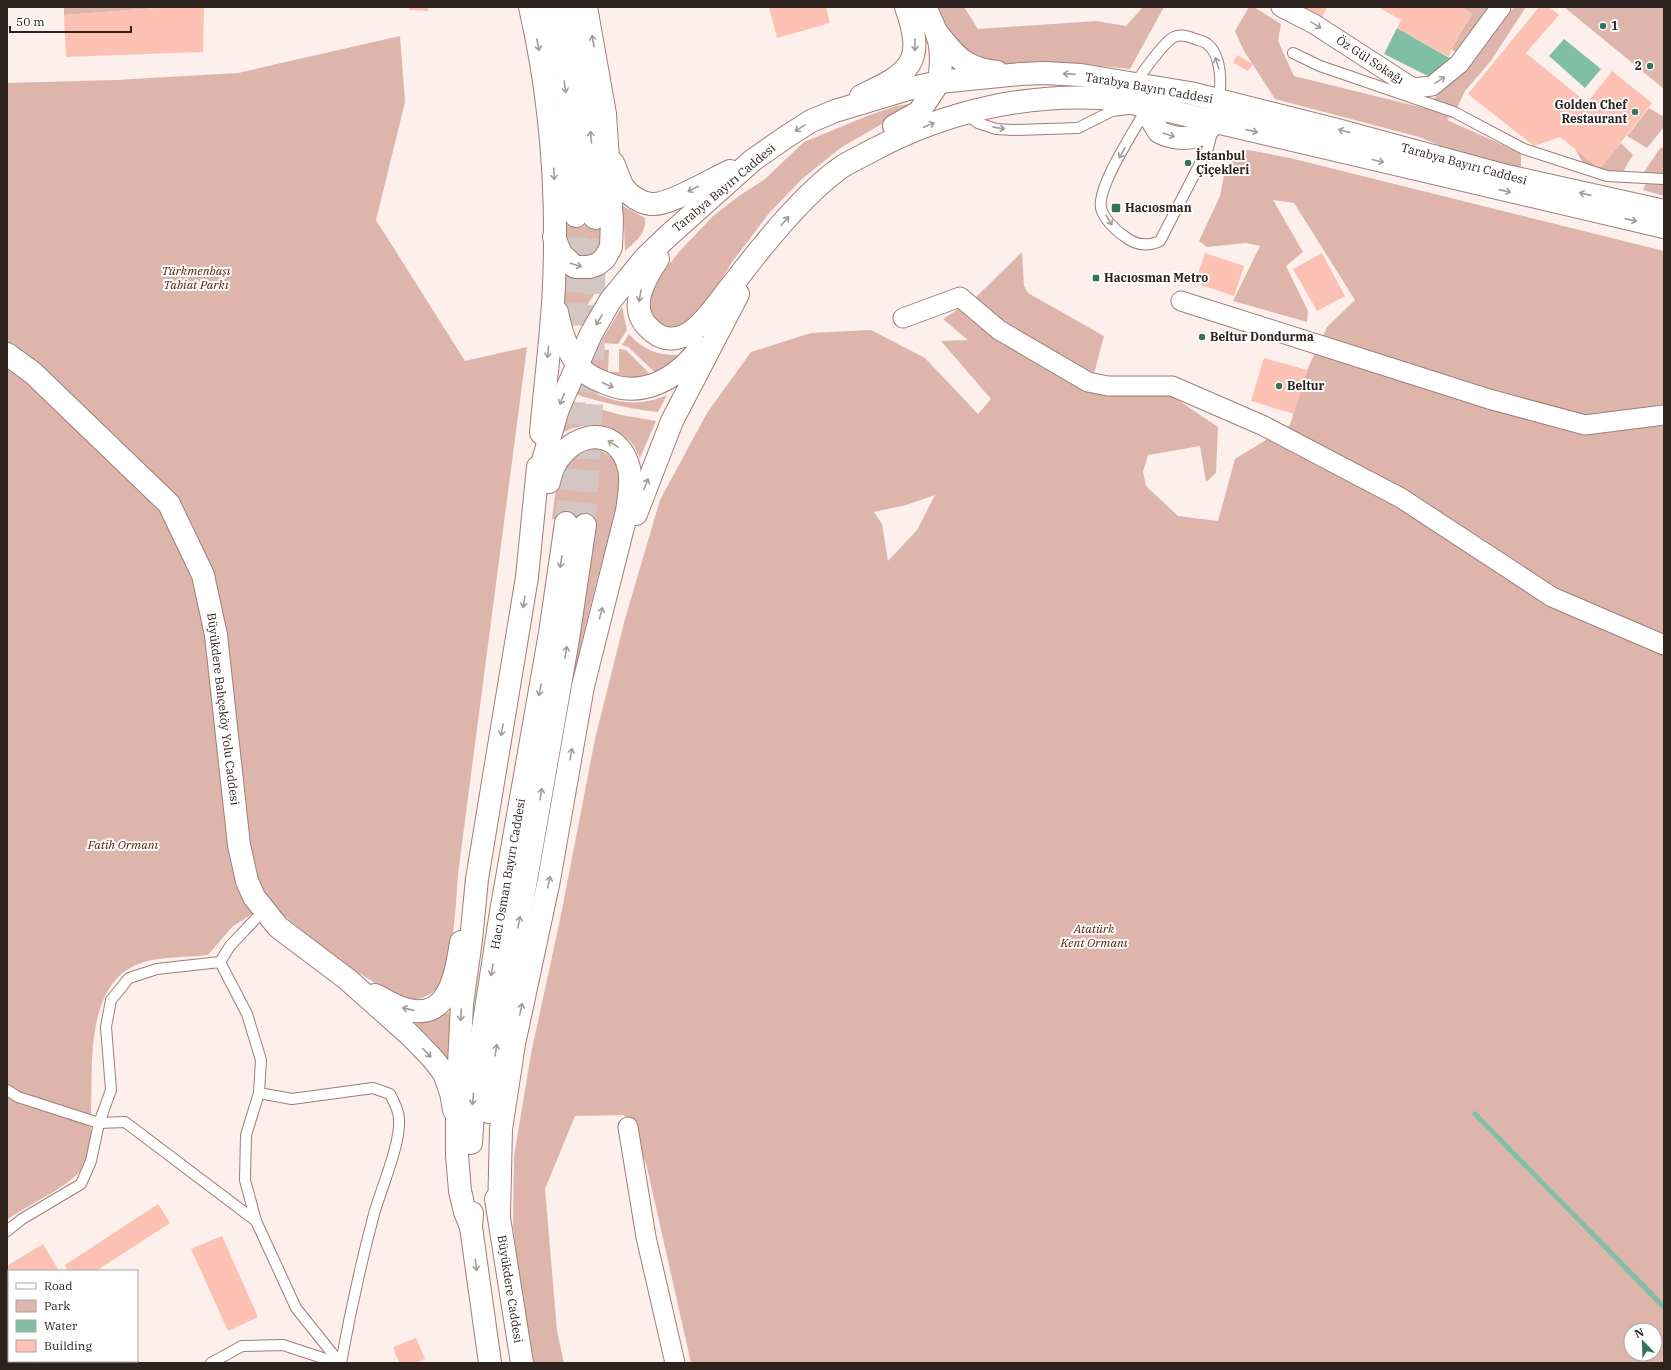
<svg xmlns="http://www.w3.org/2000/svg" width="1671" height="1370" viewBox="0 0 1671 1370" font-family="'IBM Plex Serif',serif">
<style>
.green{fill:#ddb5ab;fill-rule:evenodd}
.water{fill:#81bea6}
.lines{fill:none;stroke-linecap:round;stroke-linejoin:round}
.stream{stroke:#81bea6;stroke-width:5}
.building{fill:#fcc1b2}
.primary-tunnel{stroke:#d4c6c3;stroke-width:22;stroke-dasharray:22 11;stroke-linecap:butt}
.service-casing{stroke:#9d7e77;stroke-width:12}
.minor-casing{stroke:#9d7e77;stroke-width:21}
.tertiary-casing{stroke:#9d7e77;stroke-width:24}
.secondary-casing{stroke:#9d7e77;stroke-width:24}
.primary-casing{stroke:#9d7e77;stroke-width:24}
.service{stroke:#fff;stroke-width:10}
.minor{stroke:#fff;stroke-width:19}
.tertiary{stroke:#fff;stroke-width:22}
.secondary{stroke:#fff;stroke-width:22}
.primary{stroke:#fff;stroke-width:22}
.oneway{stroke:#a19c9a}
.poi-dot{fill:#36725d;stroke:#fff;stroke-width:1.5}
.labels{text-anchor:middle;stroke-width:4;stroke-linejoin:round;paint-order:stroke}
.poi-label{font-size:12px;font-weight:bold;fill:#2e221f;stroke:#fff;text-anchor:start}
.street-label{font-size:12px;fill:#2e221f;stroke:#fff}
.park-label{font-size:12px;font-style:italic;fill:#561304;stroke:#fff}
</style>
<rect width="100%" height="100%" fill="#fdefec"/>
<g class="green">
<path d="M64,7H170L64,15Z"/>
<path d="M935,7H964L978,29L1096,21L1126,26L1143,7H1164L1130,69L1071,63L967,71Z"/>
<path d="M1249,7H1254L1281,24L1278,41L1294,76L1424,108L1464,70L1514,7H1526L1490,62L1465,91L1457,108L1447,120L1521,153V171L1468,157L1419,137L1275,99L1244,51L1235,31Z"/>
<path d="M1461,7H1490L1461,56L1451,49L1472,14Z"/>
<path d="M1564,7H1664V89Z"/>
<path d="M400,36L405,102L376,220L465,361L527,347L458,874C456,901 454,973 434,991C428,997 416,1001 409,999C393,995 379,985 365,977C331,955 300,929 269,903L232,927L208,955C190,957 160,957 144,962C84,980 93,1064 91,1114C91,1122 92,1153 89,1159C74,1187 32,1201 7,1220V83L116,80L238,73Z"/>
<path d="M910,104L911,107L842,147L803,178L770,212L732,262L703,310L672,332L650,320V288L679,252L713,216L739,196L765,179L804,142L867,116L896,106Z"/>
<path d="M1649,108L1664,117V127L1647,148L1627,136Z"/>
<path d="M1621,143L1633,155L1619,178L1581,168L1583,163L1575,149L1600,168Z"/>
<path d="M1661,147L1664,149V175L1644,172Z"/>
<path d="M1243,149L1290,158L1664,251V1363H691L646,1163L624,1115L575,1116L545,1189L557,1331L564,1363H534L526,1331L513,1226L514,1156L531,1054L561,915L595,739L625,619L660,500L707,413L751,352L811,333L871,330L925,358L978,414L991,399L941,341L968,340L943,319L975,298L1022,252L1024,286L1028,293L1104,336L1091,385L1163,390L1218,427L1216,473L1206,482L1200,446L1148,455L1143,472L1146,486L1178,516L1218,521L1235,459L1290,425L1307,370L1327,327L1355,300L1294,203L1273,200L1303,252L1286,266L1308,311L1307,322L1233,301L1260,246L1246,243L1207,247L1199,241L1220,196L1226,165ZM935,495L917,530L888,561L882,524L874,512L906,505ZM1631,1330H1655V1354H1631Z"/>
<path d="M1646,183L1664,184V196L1643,190Z"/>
<path d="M621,205L645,218C647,233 635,242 625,251L624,225H620Z"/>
<path d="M563,223L602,225L600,244L596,253L578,259L566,246Z"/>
<path d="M603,281L570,331L564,309L565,282L590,284Z"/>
<path d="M622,307L627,330L618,344L600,343Z"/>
<path d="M629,334C644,351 660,356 682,355L658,375L628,347L622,345Z"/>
<path d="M598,349L609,350L608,372H619V349L626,350L653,377L629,382L592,366L590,361Z"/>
<path d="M579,385C609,402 635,409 667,395L658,412C630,409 603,403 575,394Z"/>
<path d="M572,401L621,415L656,421L640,458C637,453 635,446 631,442C614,422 583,421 562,433Z"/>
<path d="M598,449C611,455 617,461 619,476C625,504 610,532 603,558C593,595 584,631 576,668L572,667L594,523L552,519C556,486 558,454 598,449Z"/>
<path d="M452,1011L448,1060L430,1038L413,1024L428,1021Z"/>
</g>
<g class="water">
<path d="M1397,28L1453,60L1438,81L1384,54Z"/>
<path d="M1564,39L1601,69L1585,88L1549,56Z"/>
</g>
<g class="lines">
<path class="stream" d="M1475,1114L1664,1307"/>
</g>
<g class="building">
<path d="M170,7H204L203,52L66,57L64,15Z"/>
<path d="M409,7H428V11L409,10Z"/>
<path d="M769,7H826L830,23L777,38Z"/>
<path d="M1292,7H1327L1320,21Z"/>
<path d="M1378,7H1461L1472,14L1451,49L1449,57L1397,28L1401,20Z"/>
<path d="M1539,7H1549L1559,15L1526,53L1587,103L1612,71L1652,103L1600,169L1560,137L1534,146L1468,94Z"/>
<path d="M1237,55L1253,64L1248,71L1233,63Z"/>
<path d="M1205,253L1244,266L1234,296L1195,283Z"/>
<path d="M1322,253L1345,296L1317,311L1293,269Z"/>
<path d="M1264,358L1307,370L1294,414L1251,401Z"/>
<path d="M158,1204L170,1223L96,1271H68L65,1265Z"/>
<path d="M222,1236L258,1317L228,1331L191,1249Z"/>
<path d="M43,1244L59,1271H9V1331L7,1332V1266Z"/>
<path d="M416,1338L425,1359L416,1363H399L393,1347Z"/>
<path d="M9,1360V1361H121L118,1363H7Z"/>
</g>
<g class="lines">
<g class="primary-tunnel">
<path d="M566,523L574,437L576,216"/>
<path d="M585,525L593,388L595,218"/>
</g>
<defs>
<g id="service">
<path d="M1293,53L1320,66L1454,112L1524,149L1607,176L1664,179"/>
<path d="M1135,84C1142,73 1163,43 1174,37C1180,34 1188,36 1195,39C1198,40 1203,41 1206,43C1222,54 1222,85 1218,101"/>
<path d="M1146,109C1135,130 1097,186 1101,208C1103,218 1116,231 1124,236C1135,245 1147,247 1160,241L1208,148L1213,128"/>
<path d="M966,114L978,123L996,129L1013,130L1078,128L1112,111L1128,109"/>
<path d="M264,910L230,946L220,962L247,1014L261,1060L259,1093L246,1135L245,1180L256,1221L296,1308L340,1363"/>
<path d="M7,1090L18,1097L99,1123L125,1122L256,1221"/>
<path d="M259,1093L292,1099L373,1088L390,1094C394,1102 399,1110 399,1119C401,1143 381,1189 374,1214C361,1263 350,1313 341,1363"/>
<path d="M7,1231L22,1219L81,1184L91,1161L99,1123L111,1090L106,1027L111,1000L129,978L157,969L220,962"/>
<path d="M211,1363L242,1346L283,1345L338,1363"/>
</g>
<g id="minor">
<path d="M1281,7L1314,24L1413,88L1432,86L1459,64L1501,7"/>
<path d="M1181,301L1489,399L1585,425L1664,415"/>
<path d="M903,318L960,297L999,330L1088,382L1108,386H1172L1264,426L1401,498L1552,597L1664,645"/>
<path d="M628,1127L646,1237L675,1363"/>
</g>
<g id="tertiary">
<path d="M925,7C940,38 944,47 939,82"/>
<path d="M861,96C910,73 926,63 906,7"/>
</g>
<g id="secondary">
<path d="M7,354L33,373L169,504L203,575L216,635L239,845L247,881L254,897L278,927L347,979L411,1036L433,1059L444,1073L451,1093L454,1110"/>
<path d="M375,995C386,1000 397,1008 409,1010C450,1020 457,970 461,942"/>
</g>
<g id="primary">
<path d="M530,7C551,98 558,191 554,285C552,334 545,384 541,433"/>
<path d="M551,7C568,74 575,147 576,216"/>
<path d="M571,9C585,78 592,147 595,218"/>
<path d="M938,34C956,57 966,69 997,72"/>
<path d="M1148,106L1151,119L1159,132C1179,142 1211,141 1216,114"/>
<path d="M894,126L919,112L939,82"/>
<path d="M613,163C617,171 619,181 624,188C630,196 641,203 651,204C669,206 712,179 730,171"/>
<path d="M554,237L561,254L575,267H589L598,264L605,258L611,247L612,221L605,114L586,7"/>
<path d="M658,259C645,278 627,308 649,328C654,333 659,337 666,338C677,340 688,335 696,328C711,315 721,298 733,284C762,246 804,193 843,166C853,160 864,155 875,149C945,112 1023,94 1101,98C1117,99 1133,104 1148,106L1664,227"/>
<path d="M557,312C561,332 567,352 580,368C586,374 595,379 603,382C641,400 677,379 700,348"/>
<path d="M537,481L558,409L591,334L610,301L645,258L668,236L753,160L786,137L811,121L835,111L908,89L939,82L1020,74L1045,73L1081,75L1190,93L1337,130L1507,176L1664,211"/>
<path d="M636,514L672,421L738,294"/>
<path d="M489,1112L492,1075L568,639L585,525"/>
<path d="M471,1143L475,1080L501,912L550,633L566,523"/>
<path d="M496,1199L522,1363"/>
<path d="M472,1213L471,1227L490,1363"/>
<path d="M499,1214L501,1129L514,1044L549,880L583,686L627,511C629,497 632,482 629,468C615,416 557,436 549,482"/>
<path d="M471,1227L465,1212L460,1191L457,1155V1105L462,1004L471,940L477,879L527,577L538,467"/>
</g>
</defs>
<use href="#service" class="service-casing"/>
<use href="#minor" class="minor-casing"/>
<use href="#tertiary" class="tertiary-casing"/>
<use href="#secondary" class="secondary-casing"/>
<use href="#primary" class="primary-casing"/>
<use href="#service" class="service"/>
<use href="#minor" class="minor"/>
<use href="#tertiary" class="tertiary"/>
<use href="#secondary" class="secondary"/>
<use href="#primary" class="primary"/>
</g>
<defs><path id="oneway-shaft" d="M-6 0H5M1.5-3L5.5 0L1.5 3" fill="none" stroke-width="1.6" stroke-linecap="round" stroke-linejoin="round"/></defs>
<g class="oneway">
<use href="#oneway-shaft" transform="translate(1316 25) rotate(31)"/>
<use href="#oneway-shaft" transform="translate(593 41) rotate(-100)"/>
<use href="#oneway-shaft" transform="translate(538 45) rotate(79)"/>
<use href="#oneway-shaft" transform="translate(915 45) rotate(90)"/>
<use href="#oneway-shaft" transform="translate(1217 63) rotate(-108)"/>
<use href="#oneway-shaft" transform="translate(1069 74) rotate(-176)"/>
<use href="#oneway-shaft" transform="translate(1440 80) rotate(-34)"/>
<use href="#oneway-shaft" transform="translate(565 87) rotate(81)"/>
<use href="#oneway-shaft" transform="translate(929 125) rotate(-22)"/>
<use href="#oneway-shaft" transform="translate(800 128) rotate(148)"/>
<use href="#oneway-shaft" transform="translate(999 128) rotate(8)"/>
<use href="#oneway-shaft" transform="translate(1252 131) rotate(13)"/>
<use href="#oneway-shaft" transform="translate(1344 131) rotate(-165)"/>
<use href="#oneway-shaft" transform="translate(1169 135) rotate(18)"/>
<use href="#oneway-shaft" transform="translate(591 137) rotate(-95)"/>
<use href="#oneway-shaft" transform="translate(1122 153) rotate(119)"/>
<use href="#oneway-shaft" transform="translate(1378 161) rotate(14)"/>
<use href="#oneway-shaft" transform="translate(554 174) rotate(87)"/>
<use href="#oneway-shaft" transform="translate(693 189) rotate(153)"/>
<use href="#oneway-shaft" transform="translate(1505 191) rotate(13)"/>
<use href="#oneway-shaft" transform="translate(1585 194) rotate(-167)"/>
<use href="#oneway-shaft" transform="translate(1109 220) rotate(59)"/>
<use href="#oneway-shaft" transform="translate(1631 220) rotate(13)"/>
<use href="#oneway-shaft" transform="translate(785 221) rotate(-49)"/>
<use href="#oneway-shaft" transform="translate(576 265) rotate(17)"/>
<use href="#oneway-shaft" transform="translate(640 296) rotate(100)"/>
<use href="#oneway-shaft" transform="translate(599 320) rotate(121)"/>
<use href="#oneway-shaft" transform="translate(548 352) rotate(95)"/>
<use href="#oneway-shaft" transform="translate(608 385) rotate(23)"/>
<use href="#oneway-shaft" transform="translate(562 399) rotate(111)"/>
<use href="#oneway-shaft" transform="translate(613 444) rotate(-148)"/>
<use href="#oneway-shaft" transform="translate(646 484) rotate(-68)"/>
<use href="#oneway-shaft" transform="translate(561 562) rotate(99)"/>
<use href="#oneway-shaft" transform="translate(524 602) rotate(98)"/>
<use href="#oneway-shaft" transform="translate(601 613) rotate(-75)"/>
<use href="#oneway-shaft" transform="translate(566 652) rotate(-80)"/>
<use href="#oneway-shaft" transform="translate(540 690) rotate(100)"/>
<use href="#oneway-shaft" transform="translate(502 730) rotate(100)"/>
<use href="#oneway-shaft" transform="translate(571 754) rotate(-80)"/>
<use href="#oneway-shaft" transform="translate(541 794) rotate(-81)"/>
<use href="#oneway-shaft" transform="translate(549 882) rotate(-78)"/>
<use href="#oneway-shaft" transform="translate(519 922) rotate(-80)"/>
<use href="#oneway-shaft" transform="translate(492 970) rotate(99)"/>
<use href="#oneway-shaft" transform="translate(408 1009) rotate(-167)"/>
<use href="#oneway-shaft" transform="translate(521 1009) rotate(-78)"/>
<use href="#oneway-shaft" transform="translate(461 1015) rotate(93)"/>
<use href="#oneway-shaft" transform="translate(496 1050) rotate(-81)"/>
<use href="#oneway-shaft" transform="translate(427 1053) rotate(46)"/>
<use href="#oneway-shaft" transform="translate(473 1099) rotate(95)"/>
<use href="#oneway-shaft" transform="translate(476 1265) rotate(83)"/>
</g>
<g class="poi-dot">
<circle cx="1603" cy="26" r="4"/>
<circle cx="1650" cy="66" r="4"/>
<circle cx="1635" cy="112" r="4"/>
<circle cx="1188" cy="163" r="4"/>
<rect x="1111" y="203" width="10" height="10" rx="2"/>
<rect x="1092" y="274" width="8" height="8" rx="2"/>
<circle cx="1202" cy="337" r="4"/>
<circle cx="1279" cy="386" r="4"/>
</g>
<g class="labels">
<g class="poi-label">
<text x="1611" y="30">1</text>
<text x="1642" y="70" text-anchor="end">2</text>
<text x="1627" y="109" text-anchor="end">Golden Chef<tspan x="1627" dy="14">Restaurant</tspan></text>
<text x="1196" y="160">İstanbul<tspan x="1196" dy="14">Çiçekleri</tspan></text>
<text x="1125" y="212">Hacıosman</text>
<text x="1104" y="282">Hacıosman Metro</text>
<text x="1210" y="341">Beltur Dondurma</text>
<text x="1287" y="390">Beltur</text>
</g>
<g class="street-label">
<text transform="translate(1370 60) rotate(33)" y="4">Öz Gül Sokağı</text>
<text transform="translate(1149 88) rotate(10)" y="4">Tarabya Bayırı Caddesi</text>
<text transform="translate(1464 164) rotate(15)" y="4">Tarabya Bayırı Caddesi</text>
<text transform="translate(724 188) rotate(-40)" y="4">Tarabya Bayırı Caddesi</text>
<text transform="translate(223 709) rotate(83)" y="4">Büyükdere Bahçeköy Yolu Caddesi</text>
<text transform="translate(508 874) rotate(-80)" y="4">Hacı Osman Bayırı Caddesi</text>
<text transform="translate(510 1289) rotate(81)" y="4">Büyükdere Caddesi</text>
</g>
<g class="park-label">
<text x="196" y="275">Türkmenbaşı<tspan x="196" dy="14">Tabiat Parkı</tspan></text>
<text x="123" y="849">Fatih Ormanı</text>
<text x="1094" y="933">Atatürk<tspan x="1094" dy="14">Kent Ormanı</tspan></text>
</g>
</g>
<rect width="1671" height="1370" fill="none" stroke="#2e221f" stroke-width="16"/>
<rect x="8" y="1270" width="130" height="92" fill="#ffffff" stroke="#aba7a5"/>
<rect x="16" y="1283" width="20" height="6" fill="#ffffff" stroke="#aba7a5"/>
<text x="44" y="1290" font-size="12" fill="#2e221f">Road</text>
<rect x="16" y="1300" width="20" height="12" fill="#ddb5ab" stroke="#aba7a5"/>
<text x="44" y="1310" font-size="12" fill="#2e221f">Park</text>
<rect x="16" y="1320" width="20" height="12" fill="#81bea6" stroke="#aba7a5"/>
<text x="44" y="1330" font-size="12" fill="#2e221f">Water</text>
<rect x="16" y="1340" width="20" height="12" fill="#fcc1b2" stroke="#aba7a5"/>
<text x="44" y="1350" font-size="12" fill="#2e221f">Building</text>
<g transform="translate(1643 1342) rotate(337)"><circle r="19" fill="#ffffff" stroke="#aba7a5"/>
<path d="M0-3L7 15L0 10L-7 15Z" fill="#36725d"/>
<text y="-6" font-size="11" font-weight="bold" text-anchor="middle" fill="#2e221f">N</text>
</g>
<path d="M10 26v6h121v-6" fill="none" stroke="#2e221f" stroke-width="2"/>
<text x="16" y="26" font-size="12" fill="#2e221f" stroke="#ffffff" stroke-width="3" paint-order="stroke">50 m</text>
</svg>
